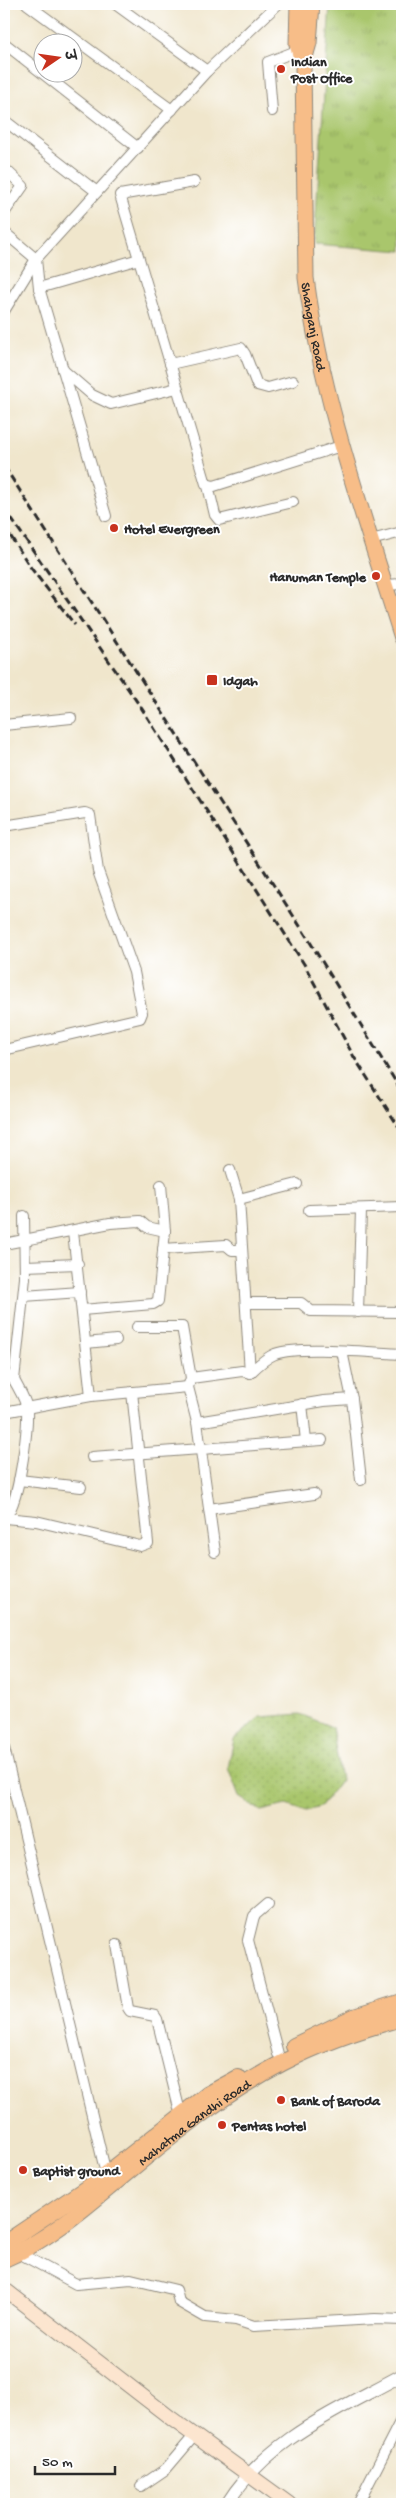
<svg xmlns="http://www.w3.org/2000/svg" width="406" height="2508" viewBox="0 0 406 2508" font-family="'Gochi Hand','Playpen Sans Deva',sans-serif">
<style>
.grass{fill:url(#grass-dots);stroke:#6a784c}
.park{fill:url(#park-tufts);stroke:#6a784c}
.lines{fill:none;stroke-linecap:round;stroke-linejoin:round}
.minor-casing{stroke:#8e887c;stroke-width:12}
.tertiary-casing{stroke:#8e887c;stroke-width:14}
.secondary-casing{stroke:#8e887c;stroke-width:16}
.primary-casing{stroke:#8e887c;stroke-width:17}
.trunk-casing{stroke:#8e887c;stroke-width:18}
.minor{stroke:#fff;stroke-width:10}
.tertiary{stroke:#fff;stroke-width:12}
.secondary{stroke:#fce5cf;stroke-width:14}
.primary{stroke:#f7bd88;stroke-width:15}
.trunk{stroke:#f7bd88;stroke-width:16}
.rail{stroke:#2b2b2b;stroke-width:3;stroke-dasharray:8 4;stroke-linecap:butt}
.poi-dot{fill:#c8321e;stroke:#fff;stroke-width:2}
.labels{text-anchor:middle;stroke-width:4;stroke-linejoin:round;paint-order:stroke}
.poi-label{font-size:14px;font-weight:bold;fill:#2b2b2b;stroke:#fff;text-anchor:start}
.street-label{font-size:14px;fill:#2b2b2b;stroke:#fff}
</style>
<defs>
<pattern id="grass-dots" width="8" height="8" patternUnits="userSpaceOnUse" patternTransform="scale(1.25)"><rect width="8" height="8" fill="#a9c66c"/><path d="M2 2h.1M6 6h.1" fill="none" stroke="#92aa5e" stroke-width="1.8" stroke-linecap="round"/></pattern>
<pattern id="park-tufts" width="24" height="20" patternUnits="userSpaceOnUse" patternTransform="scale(1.25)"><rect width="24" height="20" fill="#a9c66c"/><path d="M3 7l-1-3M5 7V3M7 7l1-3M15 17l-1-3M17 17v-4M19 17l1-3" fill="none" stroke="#92aa5e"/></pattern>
</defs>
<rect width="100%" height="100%" fill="#fff"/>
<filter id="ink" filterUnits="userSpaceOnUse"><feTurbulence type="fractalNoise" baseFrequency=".02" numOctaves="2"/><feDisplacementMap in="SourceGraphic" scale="10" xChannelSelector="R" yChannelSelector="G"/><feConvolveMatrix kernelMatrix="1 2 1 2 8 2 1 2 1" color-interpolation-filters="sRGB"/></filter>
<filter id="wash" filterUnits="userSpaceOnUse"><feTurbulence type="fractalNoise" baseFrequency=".0096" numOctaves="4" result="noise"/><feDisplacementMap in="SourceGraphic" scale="20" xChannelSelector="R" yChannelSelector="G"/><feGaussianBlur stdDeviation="1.12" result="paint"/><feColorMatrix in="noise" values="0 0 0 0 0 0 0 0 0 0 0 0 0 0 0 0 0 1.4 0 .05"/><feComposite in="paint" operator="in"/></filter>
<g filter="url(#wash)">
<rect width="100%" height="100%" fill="#f0e6cc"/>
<path class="grass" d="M300,1714L332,1727L341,1780L321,1807L306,1811L286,1805L261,1811L239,1797L228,1768L234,1739L260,1717Z"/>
<path class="park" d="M330,4H383L402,6V251L314,244Z"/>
</g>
<g filter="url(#ink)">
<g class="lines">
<defs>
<g id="minor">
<path d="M27,4L172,110"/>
<path d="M115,4L207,71"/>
<path d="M4,43L138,148"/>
<path d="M272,111L268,62L299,50"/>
<path d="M4,120L97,192"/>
<path d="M4,168L23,186L4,213"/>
<path d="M194,182L120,195L206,484L214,486L341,446"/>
<path d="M4,232L36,259L39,288L106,516"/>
<path d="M39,288L139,259"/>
<path d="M4,311L36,259L207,71L278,4"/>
<path d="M170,364L241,348L245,354L257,385L268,388L293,381"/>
<path d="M63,370L92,395L111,404L177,388"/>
<path d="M208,486L215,515L219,520L293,502"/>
<path d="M371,540L402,532"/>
<path d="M385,585L402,584"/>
<path d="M4,725L71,718"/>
<path d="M4,826L85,813L90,815L98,871L134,972L142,1013L140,1018L4,1050"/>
<path d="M230,1170L239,1199L250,1373"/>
<path d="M239,1199L297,1184"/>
<path d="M309,1210L402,1207"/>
<path d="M73,1232L91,1396"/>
<path d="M4,1244L110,1223L140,1221L147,1227L165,1231"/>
<path d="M163,1249L226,1245L232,1250H242"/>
<path d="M25,1266L78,1264"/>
<path d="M24,1296L80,1292"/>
<path d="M246,1303H301L311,1311L402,1312"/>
<path d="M82,1310L153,1304L158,1301L165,1231L161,1185"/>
<path d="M358,1312L361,1210"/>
<path d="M137,1327H182L191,1378"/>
<path d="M86,1343L116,1340"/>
<path d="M342,1351L352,1399L361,1480"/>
<path d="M4,1374L14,1380L25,1278L24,1216"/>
<path d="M302,1404L306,1441"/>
<path d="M4,1412L91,1396L188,1387"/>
<path d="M197,1422L324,1401L352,1399"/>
<path d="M92,1457L322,1440"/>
<path d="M19,1480L81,1487"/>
<path d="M209,1509L314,1494"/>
<path d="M4,1518C19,1508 28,1429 27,1409C26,1400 18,1388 14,1380"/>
<path d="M5,1518L36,1521L140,1546L148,1543L132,1392"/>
<path d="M215,1552L197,1422L188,1387L191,1378L242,1371L250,1373C257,1366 265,1358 275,1354C300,1345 373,1353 402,1354"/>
<path d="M4,1748L106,2174"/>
<path d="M268,1904L254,1916L248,1940L278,2054"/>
<path d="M117,1945L128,2008L130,2011L155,2016L157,2019L181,2116"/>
<path d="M17,2252L76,2284L131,2279L176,2290L179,2302L205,2317L236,2320L254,2326L375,2319L402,2320"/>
<path d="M141,2486L166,2469L194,2436"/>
<path d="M358,2504L402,2418"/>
</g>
<path id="tertiary" d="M227,2504C268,2438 337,2411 402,2375"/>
<path id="secondary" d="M4,2289L172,2419L289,2504"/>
<g id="primary">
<path id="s1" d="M298,4L297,44L303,65L306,278C322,401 365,520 402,638"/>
<path d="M303,64L309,43L312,4"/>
</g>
<g id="trunk">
<path d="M294,2046L354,2017L402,2002"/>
<path d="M4,2244L99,2180L207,2095L238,2078"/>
<path id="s2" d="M4,2259C54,2238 100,2194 142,2160C185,2125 232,2089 282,2063C320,2043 361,2029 402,2018"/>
</g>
</defs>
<use href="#minor" class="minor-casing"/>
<use href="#tertiary" class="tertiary-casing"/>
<use href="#secondary" class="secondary-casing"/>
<use href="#primary" class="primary-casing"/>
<use href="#trunk" class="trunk-casing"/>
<use href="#minor" class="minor"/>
<use href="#tertiary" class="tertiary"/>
<use href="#secondary" class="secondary"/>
<use href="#primary" class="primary"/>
<use href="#trunk" class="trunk"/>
<g class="rail">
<path d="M4,466L307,937L402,1092"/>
<path d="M4,508L142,709L304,964L354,1057L402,1132"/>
<path d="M4,526L31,568L75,625"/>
</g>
</g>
</g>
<g class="poi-dot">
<circle cx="281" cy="69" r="5"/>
<circle cx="114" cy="528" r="5"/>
<circle cx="376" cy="576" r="5"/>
<rect x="206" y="674" width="12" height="12" rx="2.5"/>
<circle cx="281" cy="2100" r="5"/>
<circle cx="222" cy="2125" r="5"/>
<circle cx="23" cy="2170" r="5"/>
</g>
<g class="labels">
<g class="poi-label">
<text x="291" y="66">Indian<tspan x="291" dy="16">Post Office</tspan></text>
<text x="124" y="533">Hotel Evergreen</text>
<text x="366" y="581" text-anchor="end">Hanuman Temple</text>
<text x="223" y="685">Idgah</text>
<text x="291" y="2105">Bank of Baroda</text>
<text x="232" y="2130">Pentas hotel</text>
<text x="33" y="2175">Baptist ground</text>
</g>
<g class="street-label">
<text dy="5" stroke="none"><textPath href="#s1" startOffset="324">Shahganj Road</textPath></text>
<text dy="5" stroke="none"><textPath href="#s2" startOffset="235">Mahatma Gandhi Road</textPath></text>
</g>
</g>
<rect width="406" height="2508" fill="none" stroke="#fff" stroke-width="20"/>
<g transform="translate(58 58) rotate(77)"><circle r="24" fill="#ffffff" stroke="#aaaaaa"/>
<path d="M0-4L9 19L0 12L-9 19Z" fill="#c8321e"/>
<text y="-8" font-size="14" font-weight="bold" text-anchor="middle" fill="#2b2b2b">उ</text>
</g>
<path d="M35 2466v8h80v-8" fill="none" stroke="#2b2b2b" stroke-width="2.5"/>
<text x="42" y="2466" font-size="15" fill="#2b2b2b" stroke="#ffffff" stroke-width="4" paint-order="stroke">50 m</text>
</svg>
